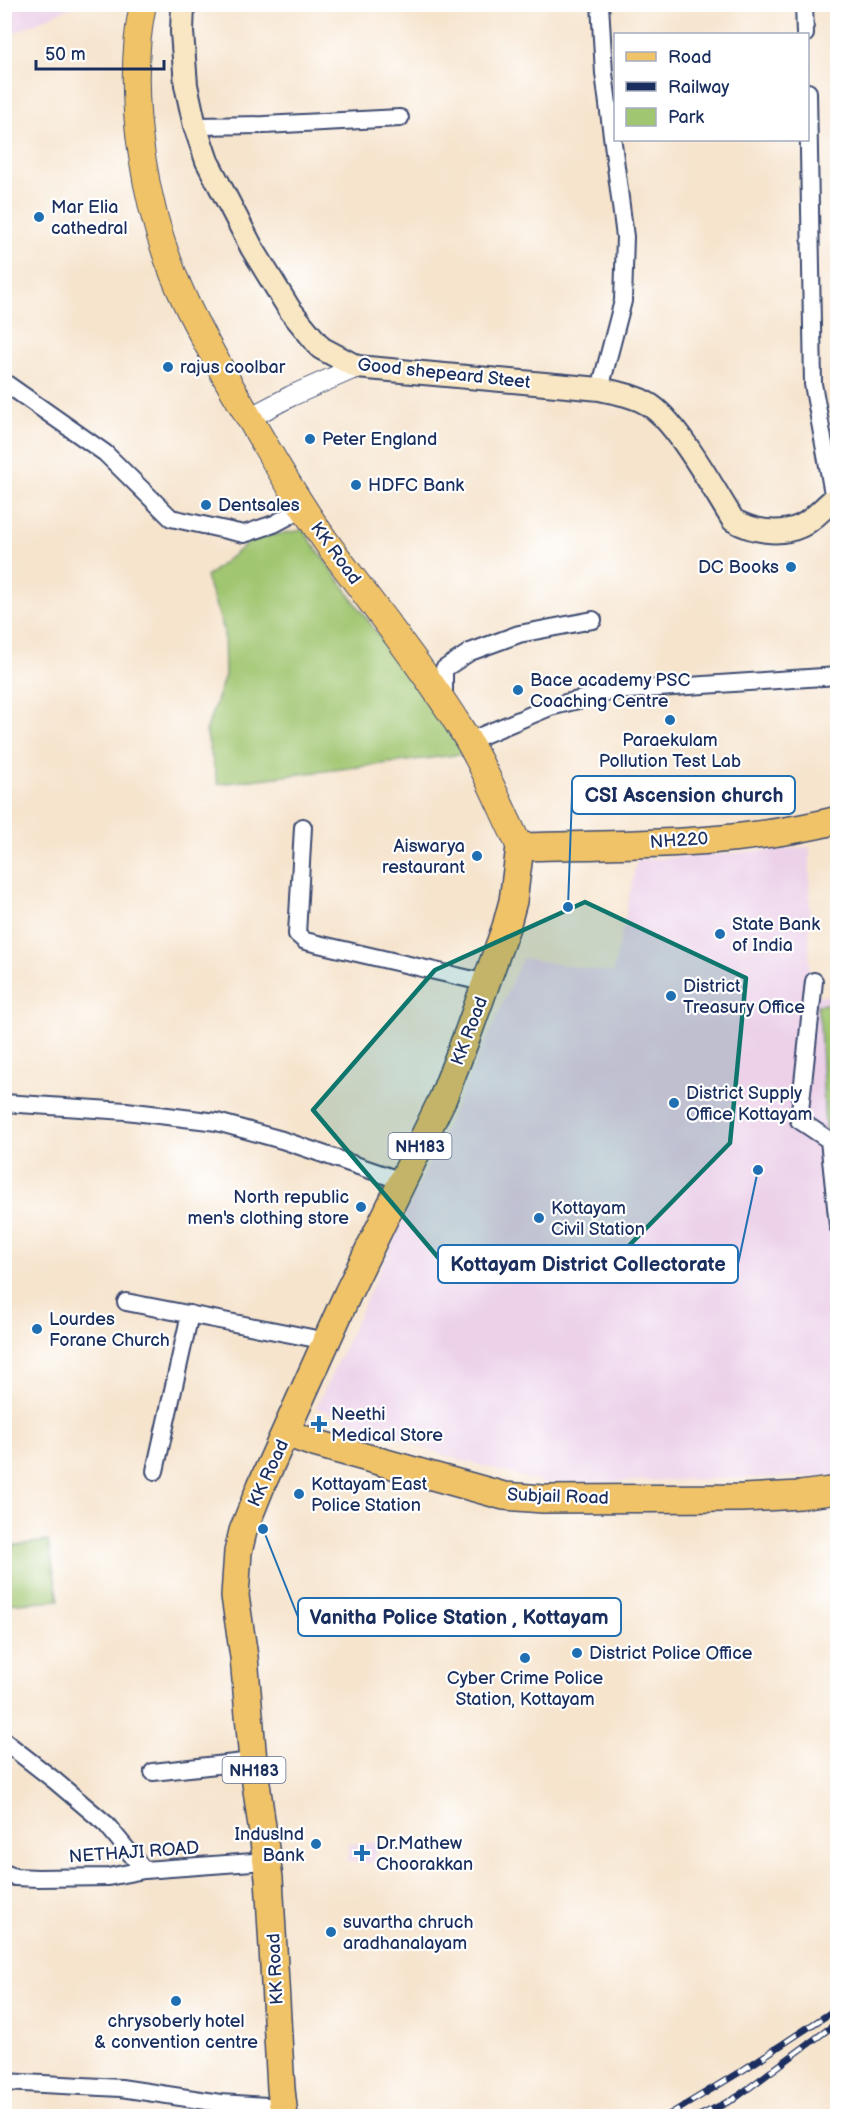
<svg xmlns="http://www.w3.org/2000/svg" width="842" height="2121" viewBox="0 0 842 2121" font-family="'Balsamiq Sans',sans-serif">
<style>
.built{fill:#ecd1e9}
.green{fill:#a1c671;stroke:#5e7a68;stroke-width:1.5}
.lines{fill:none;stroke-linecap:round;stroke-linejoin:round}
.minor-casing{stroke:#3c4a6f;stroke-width:20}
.tertiary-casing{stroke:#3c4a6f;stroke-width:22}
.secondary-casing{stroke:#3c4a6f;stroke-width:26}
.primary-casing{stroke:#3c4a6f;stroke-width:28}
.trunk-casing{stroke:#3c4a6f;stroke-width:30}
.minor{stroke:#fff;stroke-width:16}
.tertiary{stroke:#fff;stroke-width:20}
.secondary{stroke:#f9e7c3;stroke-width:22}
.primary{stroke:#f1c369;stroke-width:26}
.trunk{stroke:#f1c369;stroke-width:27}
.rail-casing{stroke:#1b2f5e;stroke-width:7}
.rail{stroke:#fff;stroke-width:4.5;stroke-dasharray:14;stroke-linecap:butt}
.marked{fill:#0f766e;fill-opacity:0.2;stroke:#0f766e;stroke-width:4.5;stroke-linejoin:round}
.poi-dot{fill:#1f6fb2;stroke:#fff;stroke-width:2}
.labels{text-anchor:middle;stroke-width:4.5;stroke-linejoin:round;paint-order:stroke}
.shield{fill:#fff;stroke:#5f6d8e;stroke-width:1.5}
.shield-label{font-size:16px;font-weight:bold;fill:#1b2f5e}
.poi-label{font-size:18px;fill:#1b2f5e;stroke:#fff;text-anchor:start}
.street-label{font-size:18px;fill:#1b2f5e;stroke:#fff}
.leader{fill:none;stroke:#1f6fb2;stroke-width:2}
.callout-dot{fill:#1f6fb2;stroke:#fff;stroke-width:2}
.callout{fill:#fff;stroke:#1f6fb2;stroke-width:2}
.callout-label{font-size:20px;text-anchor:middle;font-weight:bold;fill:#1b2f5e}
</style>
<rect width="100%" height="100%" fill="#fff"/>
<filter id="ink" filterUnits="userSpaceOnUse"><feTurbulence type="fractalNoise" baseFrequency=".0167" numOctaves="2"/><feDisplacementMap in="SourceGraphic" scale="12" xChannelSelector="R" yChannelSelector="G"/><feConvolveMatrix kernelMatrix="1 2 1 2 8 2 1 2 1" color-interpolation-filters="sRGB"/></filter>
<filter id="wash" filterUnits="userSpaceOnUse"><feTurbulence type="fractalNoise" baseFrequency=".008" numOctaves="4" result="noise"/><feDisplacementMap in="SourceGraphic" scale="24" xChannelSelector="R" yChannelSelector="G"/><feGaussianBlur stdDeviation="1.35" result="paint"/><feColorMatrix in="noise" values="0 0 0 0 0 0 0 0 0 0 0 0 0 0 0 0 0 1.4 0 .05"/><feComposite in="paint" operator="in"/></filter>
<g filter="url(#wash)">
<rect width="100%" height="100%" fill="#f6e4cd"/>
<g class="built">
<path d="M5,4H75V5L5,37Z"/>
<path d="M810,847L809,995L838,996L837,1476L545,1483L447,1456L316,1408L495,1021L522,958L613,973L637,860Z"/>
<path d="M381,1842L372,1863L348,1862V1844Z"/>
</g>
<g class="green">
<path d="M303,530L464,754L218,784L206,731L225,675L224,630L206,577L254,538Z"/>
<path d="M837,1003V1276L827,1167L820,1025L817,1005Z"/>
<path d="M5,1541L7,1546L48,1541L59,1600L5,1604Z"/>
</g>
</g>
<g filter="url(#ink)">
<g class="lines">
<defs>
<g id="minor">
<path d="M804,4L805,34"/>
<path d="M808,92L813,384L834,499"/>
<path d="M195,126L264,125L400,118"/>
<path d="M4,382L105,453L171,518L244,534L274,524L304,508"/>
<path d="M600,389L623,301L625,237L604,73L600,4"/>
<path d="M444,700V669L470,652L519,634L593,620"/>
<path d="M469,741L550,707L614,691L838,676"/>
<path d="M303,827L297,934L305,941L487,983"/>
<path d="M814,981L799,1120L829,1140L838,1226"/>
<path d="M4,1103L126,1111L217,1122L282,1140L402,1181"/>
<path d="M126,1302L327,1341"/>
<path d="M155,1471L190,1314"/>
<path d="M4,1741L54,1780L106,1824L144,1870"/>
<path d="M153,1772L253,1761"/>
<path d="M4,1873L15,1877L38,1878L108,1877L144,1870L267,1861"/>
<path d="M4,2082L121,2088L220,2103L284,2107"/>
</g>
<path id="tertiary" d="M249,418L291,396L357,367"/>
<path id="secondary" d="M183,4L182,32L186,85L195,126L207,161L252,248L290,310L321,348L357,367L600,389C617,393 633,395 648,404C676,420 714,490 733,520C752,531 779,536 801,526C814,520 825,505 838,496"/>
<path id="primary" d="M143,4C124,96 145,217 185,301C205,344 230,385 254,426C277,466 301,506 327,543C373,606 422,666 463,732C486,769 501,809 520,847"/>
<g id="trunk">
<path d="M286,1433L314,1443L504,1496L543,1499L743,1498L800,1495L838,1490"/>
<path d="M284,2116L281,2089L269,1878L253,1761L244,1657L235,1596L238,1552L243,1531L261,1486L348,1293L443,1098L468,1033L506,927L513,901L520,847C623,844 737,846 838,820"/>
</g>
</defs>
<use href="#minor" class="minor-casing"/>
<use href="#tertiary" class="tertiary-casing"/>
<use href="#secondary" class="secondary-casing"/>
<use href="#primary" class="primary-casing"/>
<use href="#trunk" class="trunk-casing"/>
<use href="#minor" class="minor"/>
<use href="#tertiary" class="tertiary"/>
<use href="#secondary" class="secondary"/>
<use href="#primary" class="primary"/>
<use href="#trunk" class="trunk"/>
<defs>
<g id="rail">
<path d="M667,2116L743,2070L838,2008"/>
<path d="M699,2116L734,2099L838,2022"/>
</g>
</defs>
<use href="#rail" class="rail-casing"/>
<use href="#rail" class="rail"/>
</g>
</g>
<path class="marked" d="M585,902L746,978L730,1143L602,1273L447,1268L313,1110L435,970Z"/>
<g class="poi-dot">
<circle cx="39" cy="217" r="6"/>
<circle cx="168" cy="367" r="6"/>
<circle cx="310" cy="439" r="6"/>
<circle cx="356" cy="485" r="6"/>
<circle cx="206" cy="505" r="6"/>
<circle cx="791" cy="567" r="6"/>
<circle cx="518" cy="690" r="6"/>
<circle cx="670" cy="720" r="6"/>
<circle cx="477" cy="856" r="6"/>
<circle cx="720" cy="934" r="6"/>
<circle cx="671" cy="996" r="6"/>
<circle cx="674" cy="1103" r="6"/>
<circle cx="361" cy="1207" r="6"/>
<circle cx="539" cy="1218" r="6"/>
<circle cx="37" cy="1329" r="6"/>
<path d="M316 1415h6v6h6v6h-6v6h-6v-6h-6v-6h6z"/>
<circle cx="299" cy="1494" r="6"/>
<circle cx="577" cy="1653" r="6"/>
<circle cx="525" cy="1658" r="6"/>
<circle cx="316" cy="1844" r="6"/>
<path d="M359 1844h6v6h6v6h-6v6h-6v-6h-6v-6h6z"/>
<circle cx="331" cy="1932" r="6"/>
<circle cx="176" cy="2001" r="6"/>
</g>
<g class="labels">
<g class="shield">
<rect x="388.5" y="1133" width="63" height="26" rx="4.5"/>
<rect x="222.5" y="1757" width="63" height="26" rx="4.5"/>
</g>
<g class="shield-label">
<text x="420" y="1152">NH183</text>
<text x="254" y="1776">NH183</text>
</g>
<g class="poi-label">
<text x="51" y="213">Mar Elia<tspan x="51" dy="21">cathedral</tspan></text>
<text x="180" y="373">rajus coolbar</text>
<text x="322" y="445">Peter England</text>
<text x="368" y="491">HDFC Bank</text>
<text x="218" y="511">Dentsales</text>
<text x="779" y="573" text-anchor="end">DC Books</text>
<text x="530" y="686">Bace academy PSC<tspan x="530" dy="21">Coaching Centre</tspan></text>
<text x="670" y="746" text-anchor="middle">Paraekulam<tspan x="670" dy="21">Pollution Test Lab</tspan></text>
<text x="465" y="852" text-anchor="end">Aiswarya<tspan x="465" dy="21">restaurant</tspan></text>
<text x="732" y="930">State Bank<tspan x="732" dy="21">of India</tspan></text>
<text x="683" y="992">District<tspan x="683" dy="21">Treasury Office</tspan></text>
<text x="686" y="1099">District Supply<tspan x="686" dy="21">Office Kottayam</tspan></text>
<text x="349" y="1203" text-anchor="end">North republic<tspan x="349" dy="21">men's clothing store</tspan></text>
<text x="551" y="1214">Kottayam<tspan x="551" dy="21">Civil Station</tspan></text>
<text x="49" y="1325">Lourdes<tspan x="49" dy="21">Forane Church</tspan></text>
<text x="331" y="1420">Neethi<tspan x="331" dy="21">Medical Store</tspan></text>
<text x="311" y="1490">Kottayam East<tspan x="311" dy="21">Police Station</tspan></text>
<text x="589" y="1659">District Police Office</text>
<text x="525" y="1684" text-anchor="middle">Cyber Crime Police<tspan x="525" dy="21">Station, Kottayam</tspan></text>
<text x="304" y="1840" text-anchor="end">Induslnd<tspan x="304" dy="21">Bank</tspan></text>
<text x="376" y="1849">Dr.Mathew<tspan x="376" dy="21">Choorakkan</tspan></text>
<text x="343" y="1928">suvartha chruch<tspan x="343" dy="21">aradhanalayam</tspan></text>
<text x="176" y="2027" text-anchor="middle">chrysoberly hotel<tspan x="176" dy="21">&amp; convention centre</tspan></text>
</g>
<g class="street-label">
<text transform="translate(444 373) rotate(6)" y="6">Good shepeard Steet</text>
<text transform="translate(336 553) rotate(54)" y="6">KK Road</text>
<text transform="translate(679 840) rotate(-4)" y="6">NH220</text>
<text transform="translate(469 1031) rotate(-69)" y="6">KK Road</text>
<text transform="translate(268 1473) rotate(-65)" y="6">KK Road</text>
<text transform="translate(558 1496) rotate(2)" y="6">Subjail Road</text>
<text transform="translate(134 1852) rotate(-4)" y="6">NETHAJI ROAD</text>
<text transform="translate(275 1969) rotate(-93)" y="6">KK Road</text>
</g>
</g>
<path class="leader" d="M568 907L572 795M758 1170L738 1264M263 1529L298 1617"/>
<g class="callout-dot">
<circle cx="568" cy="907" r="6"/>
<circle cx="758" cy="1170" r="6"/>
<circle cx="263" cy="1529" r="6"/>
</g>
<g class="callout">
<rect x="572" y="776" width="223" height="38" rx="6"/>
<rect x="438" y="1245" width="300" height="38" rx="6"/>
<rect x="298" y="1598" width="323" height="38" rx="6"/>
</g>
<g class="callout-label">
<text x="684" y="802">CSI Ascension church</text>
<text x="588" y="1271">Kottayam District Collectorate</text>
<text x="459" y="1624">Vanitha Police Station , Kottayam</text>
</g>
<rect width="842" height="2121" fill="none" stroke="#fff" stroke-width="24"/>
<rect x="614" y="33" width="195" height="108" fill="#ffffff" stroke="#a4acbf" stroke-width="1.5"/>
<rect x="626" y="52" width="30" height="9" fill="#f1c369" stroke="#a4acbf" stroke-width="1.5"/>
<text x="668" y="63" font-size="18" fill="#1b2f5e">Road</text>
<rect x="626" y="82" width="30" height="9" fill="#1b2f5e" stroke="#a4acbf" stroke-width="1.5"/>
<text x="668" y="93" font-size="18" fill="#1b2f5e">Railway</text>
<rect x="626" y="108" width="30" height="18" fill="#a1c671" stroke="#a4acbf" stroke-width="1.5"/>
<text x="668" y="123" font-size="18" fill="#1b2f5e">Park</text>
<path d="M36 60v9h128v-9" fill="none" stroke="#1b2f5e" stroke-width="3"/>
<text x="45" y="60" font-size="18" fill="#1b2f5e" stroke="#ffffff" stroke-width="4.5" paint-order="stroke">50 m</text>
</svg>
